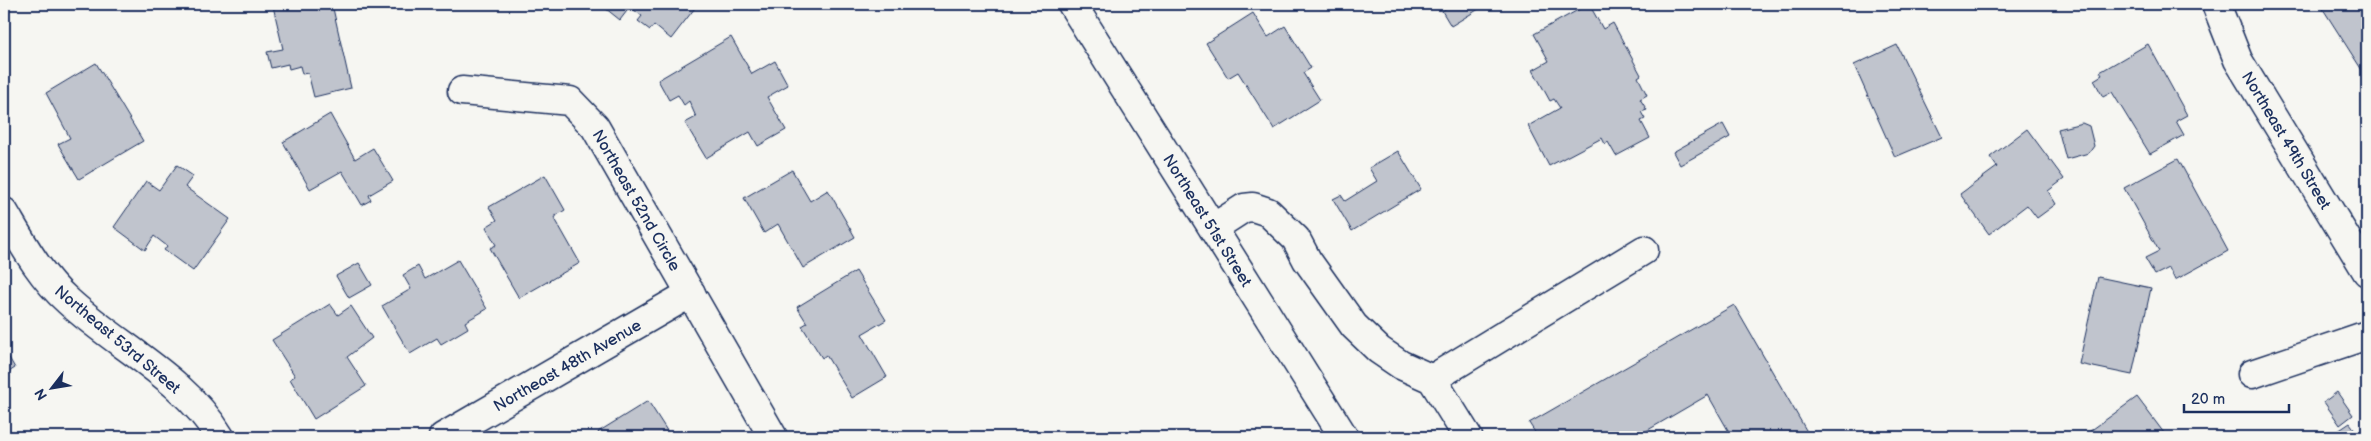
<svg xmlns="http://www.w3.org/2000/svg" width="2371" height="441" viewBox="0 0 2371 441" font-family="'Balsamiq Sans',sans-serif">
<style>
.building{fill:#c0c4cd;stroke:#1b2f5e}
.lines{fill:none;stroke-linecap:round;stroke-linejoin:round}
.minor-casing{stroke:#1b2f5e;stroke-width:31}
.minor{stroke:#f6f6f2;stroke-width:28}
.labels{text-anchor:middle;stroke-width:4;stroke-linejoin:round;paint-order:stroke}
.street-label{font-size:16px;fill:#1b2f5e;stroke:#f6f6f2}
</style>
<rect width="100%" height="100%" fill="#f6f6f2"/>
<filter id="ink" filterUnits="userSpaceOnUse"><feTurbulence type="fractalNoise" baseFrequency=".02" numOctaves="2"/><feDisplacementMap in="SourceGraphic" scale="10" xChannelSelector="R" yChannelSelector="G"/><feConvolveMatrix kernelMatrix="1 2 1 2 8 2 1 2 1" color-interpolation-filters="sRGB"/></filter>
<g filter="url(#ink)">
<g class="building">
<path d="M282,4H332L351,88L314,97L308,73L302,74L300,66L289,69L288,64L271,68L267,52L283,49L273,6Z"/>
<path d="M600,4H698L671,39L654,25L650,30L638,21L642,16L630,7L620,20Z"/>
<path d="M1453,4H1487L1451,26L1442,11Z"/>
<path d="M1589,4L1603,29L1613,23L1641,75L1638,77L1647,95L1640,99L1647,110L1641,112L1645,119L1641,121L1650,138L1616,156L1608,142L1605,144L1602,138L1549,166L1528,126L1560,108L1554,99L1550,101L1533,70L1549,61L1534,34Z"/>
<path d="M2332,4H2367V78L2323,9Z"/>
<path d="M1253,13L1268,37L1285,26L1311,68L1303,73L1320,100L1274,129L1238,72L1228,78L1206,43Z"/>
<path d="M731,37L752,74L775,61L788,85L767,97L786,130L758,146L750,132L706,158L685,123L696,117L689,101L684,105L678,95L669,100L658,80Z"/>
<path d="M2148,44L2187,115L2176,121L2184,135L2150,154L2112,92L2103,97L2094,80L2102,75L2100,72Z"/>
<path d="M1897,45L1942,137L1895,157L1854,65Z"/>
<path d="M96,63L143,141L79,179L58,144L70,138L46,93Z"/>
<path d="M330,114L355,159L373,148L393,181L369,195L371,200L362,205L342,171L310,189L283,142Z"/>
<path d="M2082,123L2089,126L2094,146L2089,153L2066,159L2058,129Z"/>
<path d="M1723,124L1730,137L1680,165L1673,152Z"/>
<path d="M2027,129L2064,179L2048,191L2056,204L2037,218L2027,205L1989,234L1960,194L1997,167L1990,157Z"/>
<path d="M1398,151L1421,189L1352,231L1333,199L1341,195L1345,201L1377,181L1369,168Z"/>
<path d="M2178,159L2228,251L2175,280L2169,268L2155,275L2145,258L2159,251L2124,188Z"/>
<path d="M177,165L193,176L185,187L230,219L193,271L164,250L167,246L154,236L145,250L114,227L146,181L159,190Z"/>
<path d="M792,170L810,201L828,190L855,237L803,268L778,224L764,233L744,198Z"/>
<path d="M545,175L565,210L554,217L580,263L519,298L490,248L496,245L486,227L497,220L489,207Z"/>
<path d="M458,260L487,309L465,322L468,328L441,344L437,338L410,354L382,306L411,289L403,275L418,266L425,279Z"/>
<path d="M359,263L372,285L349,298L336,276Z"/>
<path d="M856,271L886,320L862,334L887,377L852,398L826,355L822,358L802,326L807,323L797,307Z"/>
<path d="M2098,277L2151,288L2132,375L2079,364Z"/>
<path d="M330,304L338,315L351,306L372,338L347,357L366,386L314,419L290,379L295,376L272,340Z"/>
<path d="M1734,305L1810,437H1732L1708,395L1636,437H1538L1529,423Z"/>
<path d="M4,349L15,368L4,375Z"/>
<path d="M2337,392L2353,415L2340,425L2324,402Z"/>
<path d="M2137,397L2167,437H2082Z"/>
<path d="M648,401L671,437H597L600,436L598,432Z"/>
<path d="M2350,423L2360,437H2329Z"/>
</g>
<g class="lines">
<defs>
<g id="minor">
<path d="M1072,4L1344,437"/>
<path d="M2216,4L2238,60L2367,272"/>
<path d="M462,91L570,101L595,127L773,437"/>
<path d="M4,212C23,244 40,276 68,301C118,347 184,377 220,437"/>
<path d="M1213,228L1244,208L1253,207L1268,212L1296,239L1307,260L1354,326L1379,350L1401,365L1432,379L1468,437"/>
<path d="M2252,374L2367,335"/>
<path d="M1432,379L1644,250"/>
<path d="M443,437L691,293"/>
</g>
</defs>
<use href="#minor" class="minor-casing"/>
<use href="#minor" class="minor"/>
</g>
</g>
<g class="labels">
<g class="street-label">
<text transform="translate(2287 140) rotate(59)" y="6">Northeast 49th Street</text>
<text transform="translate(637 200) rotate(60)" y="6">Northeast 52nd Circle</text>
<text transform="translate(1208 220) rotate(58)" y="6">Northeast 51st Street</text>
<text transform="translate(118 339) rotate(40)" y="6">Northeast 53rd Street</text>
<text transform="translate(567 365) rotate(-30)" y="6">Northeast 48th Avenue</text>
</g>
</g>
<rect width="2371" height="441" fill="none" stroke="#f6f6f2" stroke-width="20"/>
<rect x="10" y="10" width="2351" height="421" fill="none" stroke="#1b2f5e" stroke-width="2" filter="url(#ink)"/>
<g transform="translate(52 388) rotate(239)" stroke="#f6f6f2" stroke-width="4" paint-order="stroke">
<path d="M0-4L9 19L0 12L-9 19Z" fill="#1b2f5e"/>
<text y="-8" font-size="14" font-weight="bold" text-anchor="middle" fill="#1b2f5e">N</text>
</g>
<path d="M2184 404v8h105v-8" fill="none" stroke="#1b2f5e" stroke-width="2.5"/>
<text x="2191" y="404" font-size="15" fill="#1b2f5e" stroke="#f6f6f2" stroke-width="4" paint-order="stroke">20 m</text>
</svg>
